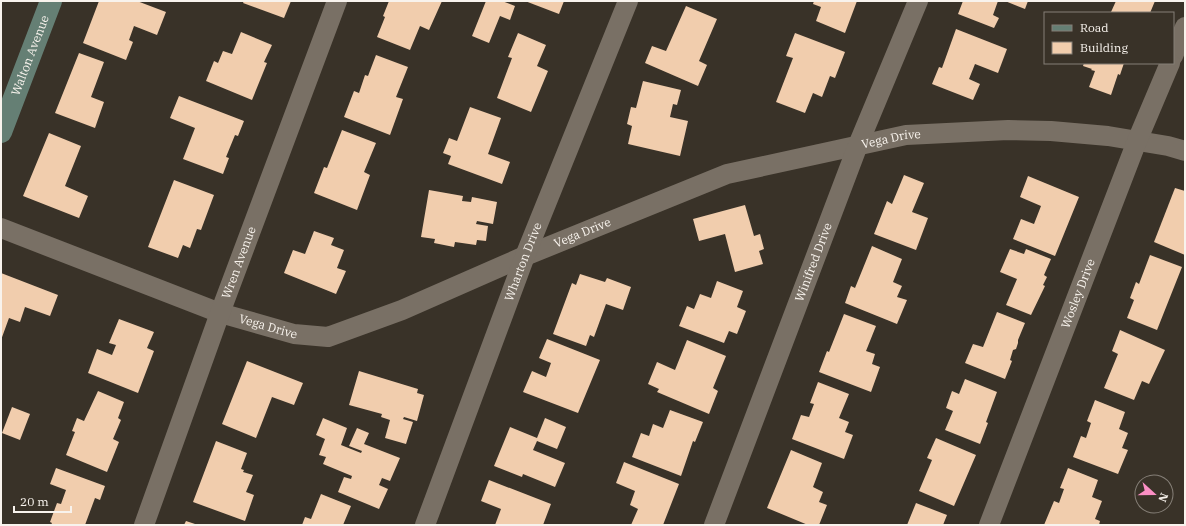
<svg xmlns="http://www.w3.org/2000/svg" width="1186" height="526" viewBox="0 0 1186 526" font-family="'IBM Plex Serif',serif">
<style>
.building{fill:#f1cdad}
.lines{fill:none;stroke-linecap:round;stroke-linejoin:round}
.street{stroke:#797065;stroke-width:20}
.secondary{stroke:#657f74;stroke-width:22}
.labels{text-anchor:middle;stroke-width:4;stroke-linejoin:round;paint-order:stroke}
.street-label{font-size:12px;fill:#f8f3ed;stroke:#393228}
</style>
<rect width="100%" height="100%" fill="#393228"/>
<g class="building">
<path d="M99,1H137L166,12L157,35L134,26L129,40L133,42L126,60L83,43Z"/>
<path d="M244,1H291L284,18L243,3Z"/>
<path d="M389,1H442L429,30L420,26L410,50L377,37L385,17L383,16Z"/>
<path d="M486,1H502L515,6L510,20L500,16L489,43L472,36Z"/>
<path d="M525,1H564L559,14Z"/>
<path d="M814,1H857L845,33L816,21L821,7L813,4Z"/>
<path d="M963,1H998L993,15L999,18L994,28L958,14Z"/>
<path d="M1005,1H1028L1025,9Z"/>
<path d="M1116,1H1155L1150,13H1113L1111,12Z"/>
<path d="M686,6L717,19L699,61L707,65L698,86L645,63L652,46L666,51Z"/>
<path d="M956,29L1007,49L998,73L975,64L969,79L980,84L973,100L932,84L939,67L942,68Z"/>
<path d="M241,32L272,45L264,62L267,63L252,100L206,81L214,61L218,63L223,51L232,54Z"/>
<path d="M518,33L546,45L537,66L548,71L531,112L497,98L512,58L508,57Z"/>
<path d="M795,33L845,52L835,78L830,76L822,97L813,93L805,113L776,102L793,58L786,56Z"/>
<path d="M79,53L104,62L91,97L104,102L95,128L55,113Z"/>
<path d="M376,55L408,67L396,97L403,99L390,135L344,117L354,91L359,93L365,75L368,76Z"/>
<path d="M1084,63H1124L1120,75L1118,74L1111,95L1089,87L1095,71L1091,70L1092,69L1083,66Z"/>
<path d="M643,81L681,90L677,105L673,104L670,117L688,121L680,156L628,144L632,126L627,124L631,107L636,108Z"/>
<path d="M179,96L244,121L238,136L235,135L226,157L229,158L223,174L183,159L195,128L170,118Z"/>
<path d="M470,107L501,118L488,154L510,162L502,184L448,164L451,156L443,153L449,138L457,141Z"/>
<path d="M342,130L376,143L364,172L370,175L357,210L314,193L324,167L327,168Z"/>
<path d="M49,133L81,146L65,186L88,196L79,218L23,196Z"/>
<path d="M904,175L924,183L912,212L928,218L916,250L874,234L887,201L892,204Z"/>
<path d="M1028,176L1079,197L1055,256L1013,239L1021,219L1034,224L1041,206L1020,197Z"/>
<path d="M174,180L214,195L201,230L197,229L190,248L183,245L178,258L148,247Z"/>
<path d="M1175,188L1185,191V255L1154,242Z"/>
<path d="M429,190L463,196L462,201L471,202L472,197L497,202L493,224L477,221L476,224L488,226L486,241L477,240L476,245L455,242L454,247L434,243L435,239L421,237Z"/>
<path d="M745,205L754,236L760,234L764,249L759,251L763,264L735,272L725,234L699,241L693,219Z"/>
<path d="M314,231L334,238L331,245L344,250L337,268L346,271L336,294L284,273L293,250L305,254Z"/>
<path d="M872,246L902,259L893,282L902,286L897,297L907,300L897,324L845,303L851,286L855,288Z"/>
<path d="M1010,249L1024,254L1026,249L1051,259L1044,275L1047,277L1043,285L1045,286L1031,315L1006,305L1017,279L1000,272Z"/>
<path d="M1150,255L1182,267L1157,330L1127,318L1134,300L1130,298L1136,282L1139,284Z"/>
<path d="M1,273L58,295L50,316L25,307L20,322L9,318L1,340Z"/>
<path d="M580,274L605,282L607,278L631,287L623,310L606,304L594,337L590,335L586,346L553,334L572,283L576,285Z"/>
<path d="M717,281L743,291L737,307L746,311L737,334L729,331L724,343L679,326L687,306L694,309L700,294L711,298Z"/>
<path d="M997,312L1025,323L1018,340V343L1016,349L1013,350L1010,360L1012,361L1005,379L965,363L973,344L983,347Z"/>
<path d="M844,314L876,326L866,351L875,354L872,364L880,367L871,392L819,372L827,351L829,352Z"/>
<path d="M119,319L154,332L147,348L154,351L138,393L88,373L97,349L112,355L116,345L109,343Z"/>
<path d="M1120,330L1165,350L1149,384L1142,381L1134,400L1104,388L1118,354L1112,351Z"/>
<path d="M547,339L600,360L578,413L523,392L532,371L546,377L551,363L539,358Z"/>
<path d="M687,340L726,356L713,388L718,391L709,414L657,392L659,389L648,384L657,362L675,370Z"/>
<path d="M247,361L303,383L294,405L272,397L256,438L222,424Z"/>
<path d="M359,371L418,389L417,393L424,395L417,421L404,417L403,419L413,422L406,444L385,438L390,420L381,417L382,414L349,405Z"/>
<path d="M965,379L997,392L986,422L988,423L980,444L945,430L953,411L946,408L952,391L959,394Z"/>
<path d="M818,382L849,394L839,418L849,422L845,432L853,435L844,459L792,439L801,415L809,417L814,404L810,403Z"/>
<path d="M98,391L124,402L118,418L121,420L113,439L119,442L107,472L66,455L75,432L72,431L77,418L84,421Z"/>
<path d="M1095,400L1125,412L1119,429L1128,433L1122,448L1128,450L1118,474L1073,457L1081,436L1086,438L1091,423L1087,421Z"/>
<path d="M12,407L30,414L20,440L2,433Z"/>
<path d="M670,410L703,422L695,442L693,441L681,476L632,457L641,433L649,436L653,424L663,428Z"/>
<path d="M323,418L347,428L341,445L361,453L362,451L349,446L357,428L369,433L364,444L400,458L390,481L382,478L379,485L388,489L379,509L338,492L344,477L351,479L352,476L323,464L326,457L319,455L325,439L316,435Z"/>
<path d="M545,418L566,427L557,449L537,441L533,450L565,463L555,487L523,474L522,477L494,466L510,427L537,438Z"/>
<path d="M936,438L976,455L954,506L919,491L932,460L927,458Z"/>
<path d="M216,441L247,453L241,469L244,470L243,472L253,475L246,492L254,495L245,521L193,502Z"/>
<path d="M791,450L822,463L813,487L823,492L819,502L827,505L819,525H808L767,508Z"/>
<path d="M624,462L679,484L663,525H631L638,509L630,505L635,491L616,483Z"/>
<path d="M56,468L105,486L100,500L95,498L85,525H51L52,523L50,522L57,503L61,504L66,490L50,484Z"/>
<path d="M1068,468L1098,480L1092,497L1102,501L1095,519L1100,521L1099,525H1044L1054,501L1059,503L1064,489L1060,488Z"/>
<path d="M489,480L551,504L543,525H495L501,509L481,501Z"/>
<path d="M321,494L351,506L343,525H302L305,517L311,519Z"/>
<path d="M916,503L947,515L943,525H907Z"/>
<path d="M186,521L198,525H184Z"/>
</g>
<g class="lines">
<g class="street">
<path d="M1173,56L1185,27"/>
<path id="s1" d="M1,228L220,313L294,334L328,337L402,310L525,256L727,174L906,135L1008,130L1051,131L1108,136L1168,146L1185,151"/>
<path id="s2" d="M144,525L220,313L337,1"/>
<path id="s3" d="M425,525L525,256L628,1"/>
<path id="s4" d="M714,525L858,145L918,1"/>
<path id="s5" d="M989,525L1137,141L1170,63"/>
</g>
<path class="secondary" id="s6" d="M1,132L51,1"/>
</g>
<g class="labels">
<g class="street-label">
<text dy="4" stroke="none"><textPath href="#s6" startOffset="82">Walton Avenue</textPath></text>
<text dy="4" stroke="none"><textPath href="#s1" startOffset="945">Vega Drive</textPath></text>
<text dy="4" stroke="none"><textPath href="#s1" startOffset="621">Vega Drive</textPath></text>
<text dy="4" stroke="none"><textPath href="#s2" startOffset="279">Wren Avenue</textPath></text>
<text dy="4" stroke="none"><textPath href="#s3" startOffset="281">Wharton Drive</textPath></text>
<text dy="4" stroke="none"><textPath href="#s4" startOffset="281">Winifred Drive</textPath></text>
<text dy="4" stroke="none"><textPath href="#s5" startOffset="248">Wosley Drive</textPath></text>
<text dy="4" stroke="none"><textPath href="#s1" startOffset="285">Vega Drive</textPath></text>
</g>
</g>
<rect width="1186" height="526" fill="none" stroke="#f8f3ed" stroke-width="4"/>
<rect x="1044" y="12" width="130" height="52" fill="#393228" stroke="#857f77"/>
<rect x="1052" y="25" width="20" height="6" fill="#657f74" stroke="#857f77"/>
<text x="1080" y="32" font-size="12" fill="#f8f3ed">Road</text>
<rect x="1052" y="42" width="20" height="12" fill="#f1cdad" stroke="#857f77"/>
<text x="1080" y="52" font-size="12" fill="#f8f3ed">Building</text>
<g transform="translate(1154 494) rotate(111)"><circle r="19" fill="#393228" stroke="#857f77"/>
<path d="M0-3L7 15L0 10L-7 15Z" fill="#fb8fc4"/>
<text y="-6" font-size="11" font-weight="bold" text-anchor="middle" fill="#f8f3ed">N</text>
</g>
<path d="M14 506v6h57v-6" fill="none" stroke="#f8f3ed" stroke-width="2"/>
<text x="20" y="506" font-size="12" fill="#f8f3ed" stroke="#393228" stroke-width="3" paint-order="stroke">20 m</text>
</svg>
